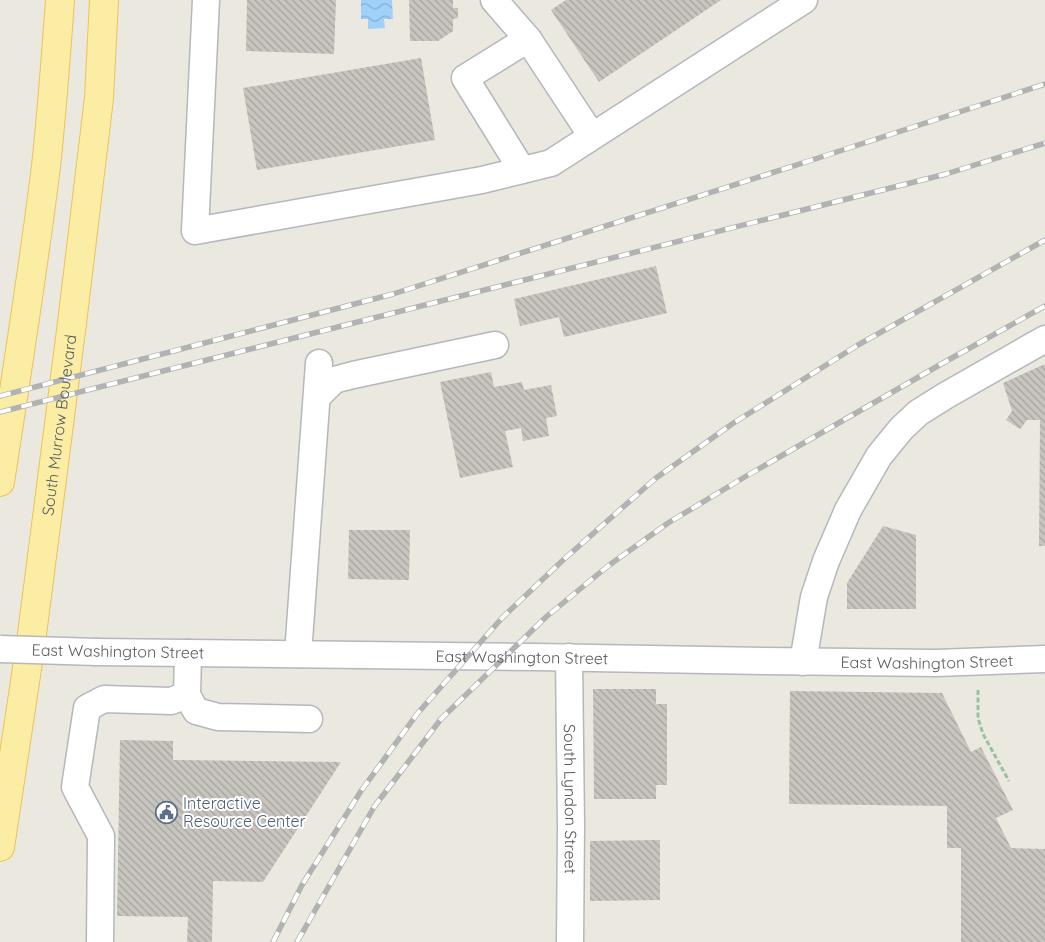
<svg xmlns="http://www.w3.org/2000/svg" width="1045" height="942" viewBox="0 0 1045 942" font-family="Quicksand,sans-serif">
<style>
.water{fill:url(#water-waves)}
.building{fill:url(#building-back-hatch)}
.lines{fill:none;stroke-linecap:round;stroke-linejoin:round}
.minor-casing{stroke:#b5b7bc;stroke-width:29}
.major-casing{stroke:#ebc358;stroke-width:30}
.path{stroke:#96c2a3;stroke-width:3;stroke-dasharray:5 2.5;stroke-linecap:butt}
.minor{stroke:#fff;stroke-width:26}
.major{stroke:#fbeea4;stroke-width:28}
.rail-casing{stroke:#b1b2b2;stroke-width:5.5}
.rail{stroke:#fff;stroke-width:4;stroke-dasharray:11;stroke-linecap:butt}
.minor-bridge-casing{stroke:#b5b7bc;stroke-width:29;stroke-linecap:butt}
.minor-bridge{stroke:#fff;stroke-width:26}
.labels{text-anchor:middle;stroke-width:4;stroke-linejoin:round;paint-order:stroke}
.street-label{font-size:16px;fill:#585c60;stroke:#fff}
.service-label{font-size:16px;fill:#4e5e75;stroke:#fff;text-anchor:start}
</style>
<defs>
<pattern id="water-waves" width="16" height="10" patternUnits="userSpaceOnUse" patternTransform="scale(1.25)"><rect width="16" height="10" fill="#9fd2fb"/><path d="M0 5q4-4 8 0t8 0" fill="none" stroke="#84aecf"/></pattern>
<pattern id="building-back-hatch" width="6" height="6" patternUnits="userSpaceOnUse" patternTransform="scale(1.25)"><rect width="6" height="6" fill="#c8c5bf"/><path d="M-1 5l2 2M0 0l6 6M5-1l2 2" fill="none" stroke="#a5a39f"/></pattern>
</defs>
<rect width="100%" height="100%" fill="#ebe8df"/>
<path class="water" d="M361,0H392L393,19H384L385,28L368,29V19H361Z"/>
<g class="building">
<path d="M247,0H336L334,54L246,51Z"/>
<path d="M409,0H453V8H458V18L453,19V31L438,41H410Z"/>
<path d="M566,0H721L599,82L551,10Z"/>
<path d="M421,58L435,140L257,170L243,88Z"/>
<path d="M656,266L667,313L564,337L559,317L520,326L514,299Z"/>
<path d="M1045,364V546H1039L1040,420H1027L1020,429L1006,420L1012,411L1003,383Z"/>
<path d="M491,372L494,387L522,382L524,390L551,385L557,416L546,418L549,436L523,441L521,428L505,431L513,467L460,478L440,382Z"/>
<path d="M883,526L916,535V609H847V583Z"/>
<path d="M349,530H410L409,580L348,579Z"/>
<path d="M593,689H656V704H667V785H656V799H594Z"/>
<path d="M790,691L942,693L971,752L981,747L1013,810L996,818L1011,848L1045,849V942H961V848H947V806L789,804Z"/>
<path d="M120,740L173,741V760L341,762L263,882L213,881L212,942H187L188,917L117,916Z"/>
<path d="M660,840V900L590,901V841Z"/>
</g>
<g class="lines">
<defs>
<g id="minor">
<path d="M206,0L195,231L482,180L551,163L804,0"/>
<path d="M494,0L528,39L592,136"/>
<path d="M522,170L465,78L528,39"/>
<path d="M317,397L334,380L353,375L495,345"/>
<path id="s1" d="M97,652L536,657L765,661L936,663L1045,659"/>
<path d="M298,654L319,363"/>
<path id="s2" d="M569,657L571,825L570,942"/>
<path d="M803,662L814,597L826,561L848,510L879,456L901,429L918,413L945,396L1045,339"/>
<path d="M187,695L196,711L218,717L309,719"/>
<path d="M100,942L101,836L75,787L87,708L104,699L171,701L187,695L188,653"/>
</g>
<g id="major">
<path d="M0,482C16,377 33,272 46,166C52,111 56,56 60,0"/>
<path id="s3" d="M0,847L31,642L72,323L99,98L104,0"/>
</g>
</defs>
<use href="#minor" class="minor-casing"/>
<use href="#major" class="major-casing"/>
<path class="path" d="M978,690V718L983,734L1009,781"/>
<use href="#minor" class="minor"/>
<use href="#major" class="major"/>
<defs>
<g id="rail">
<path d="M0,396L393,294L812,160L1045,84"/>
<path d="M0,412L946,174L1045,143"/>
<path d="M273,942L302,885L361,791L417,714L502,618L562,561L656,478L732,424L858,345L1045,240"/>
<path d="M297,942L374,807L441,719L546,617L608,566L668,523L748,475L943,363L1045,306"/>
</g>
</defs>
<use href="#rail" class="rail-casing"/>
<use href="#rail" class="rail"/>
<defs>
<path id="minor-bridge" d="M0,649L97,652"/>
</defs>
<use href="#minor-bridge" class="minor-bridge-casing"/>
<use href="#minor-bridge" class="minor-bridge"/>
</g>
<defs>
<symbol id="civic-ring" viewBox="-11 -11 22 22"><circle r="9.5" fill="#fff" stroke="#5c6f8a" stroke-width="1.5"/><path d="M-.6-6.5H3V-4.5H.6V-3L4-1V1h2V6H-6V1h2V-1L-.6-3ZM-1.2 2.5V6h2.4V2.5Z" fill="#5c6f8a"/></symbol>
</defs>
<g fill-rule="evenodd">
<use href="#civic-ring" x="154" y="800" width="25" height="25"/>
</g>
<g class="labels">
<g class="street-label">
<text dy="6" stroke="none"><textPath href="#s3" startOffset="426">South Murrow Boulevard</textPath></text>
<text transform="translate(118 651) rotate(1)" y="6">East Washington Street</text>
<text dy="6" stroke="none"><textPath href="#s1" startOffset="425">East Washington Street</textPath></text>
<text dy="6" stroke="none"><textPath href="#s1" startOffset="830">East Washington Street</textPath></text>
<text dy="6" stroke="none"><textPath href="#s2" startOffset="142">South Lyndon Street</textPath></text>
</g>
<g class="service-label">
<text x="183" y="809">Interactive<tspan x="183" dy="18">Resource Center</tspan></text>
</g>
</g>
</svg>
